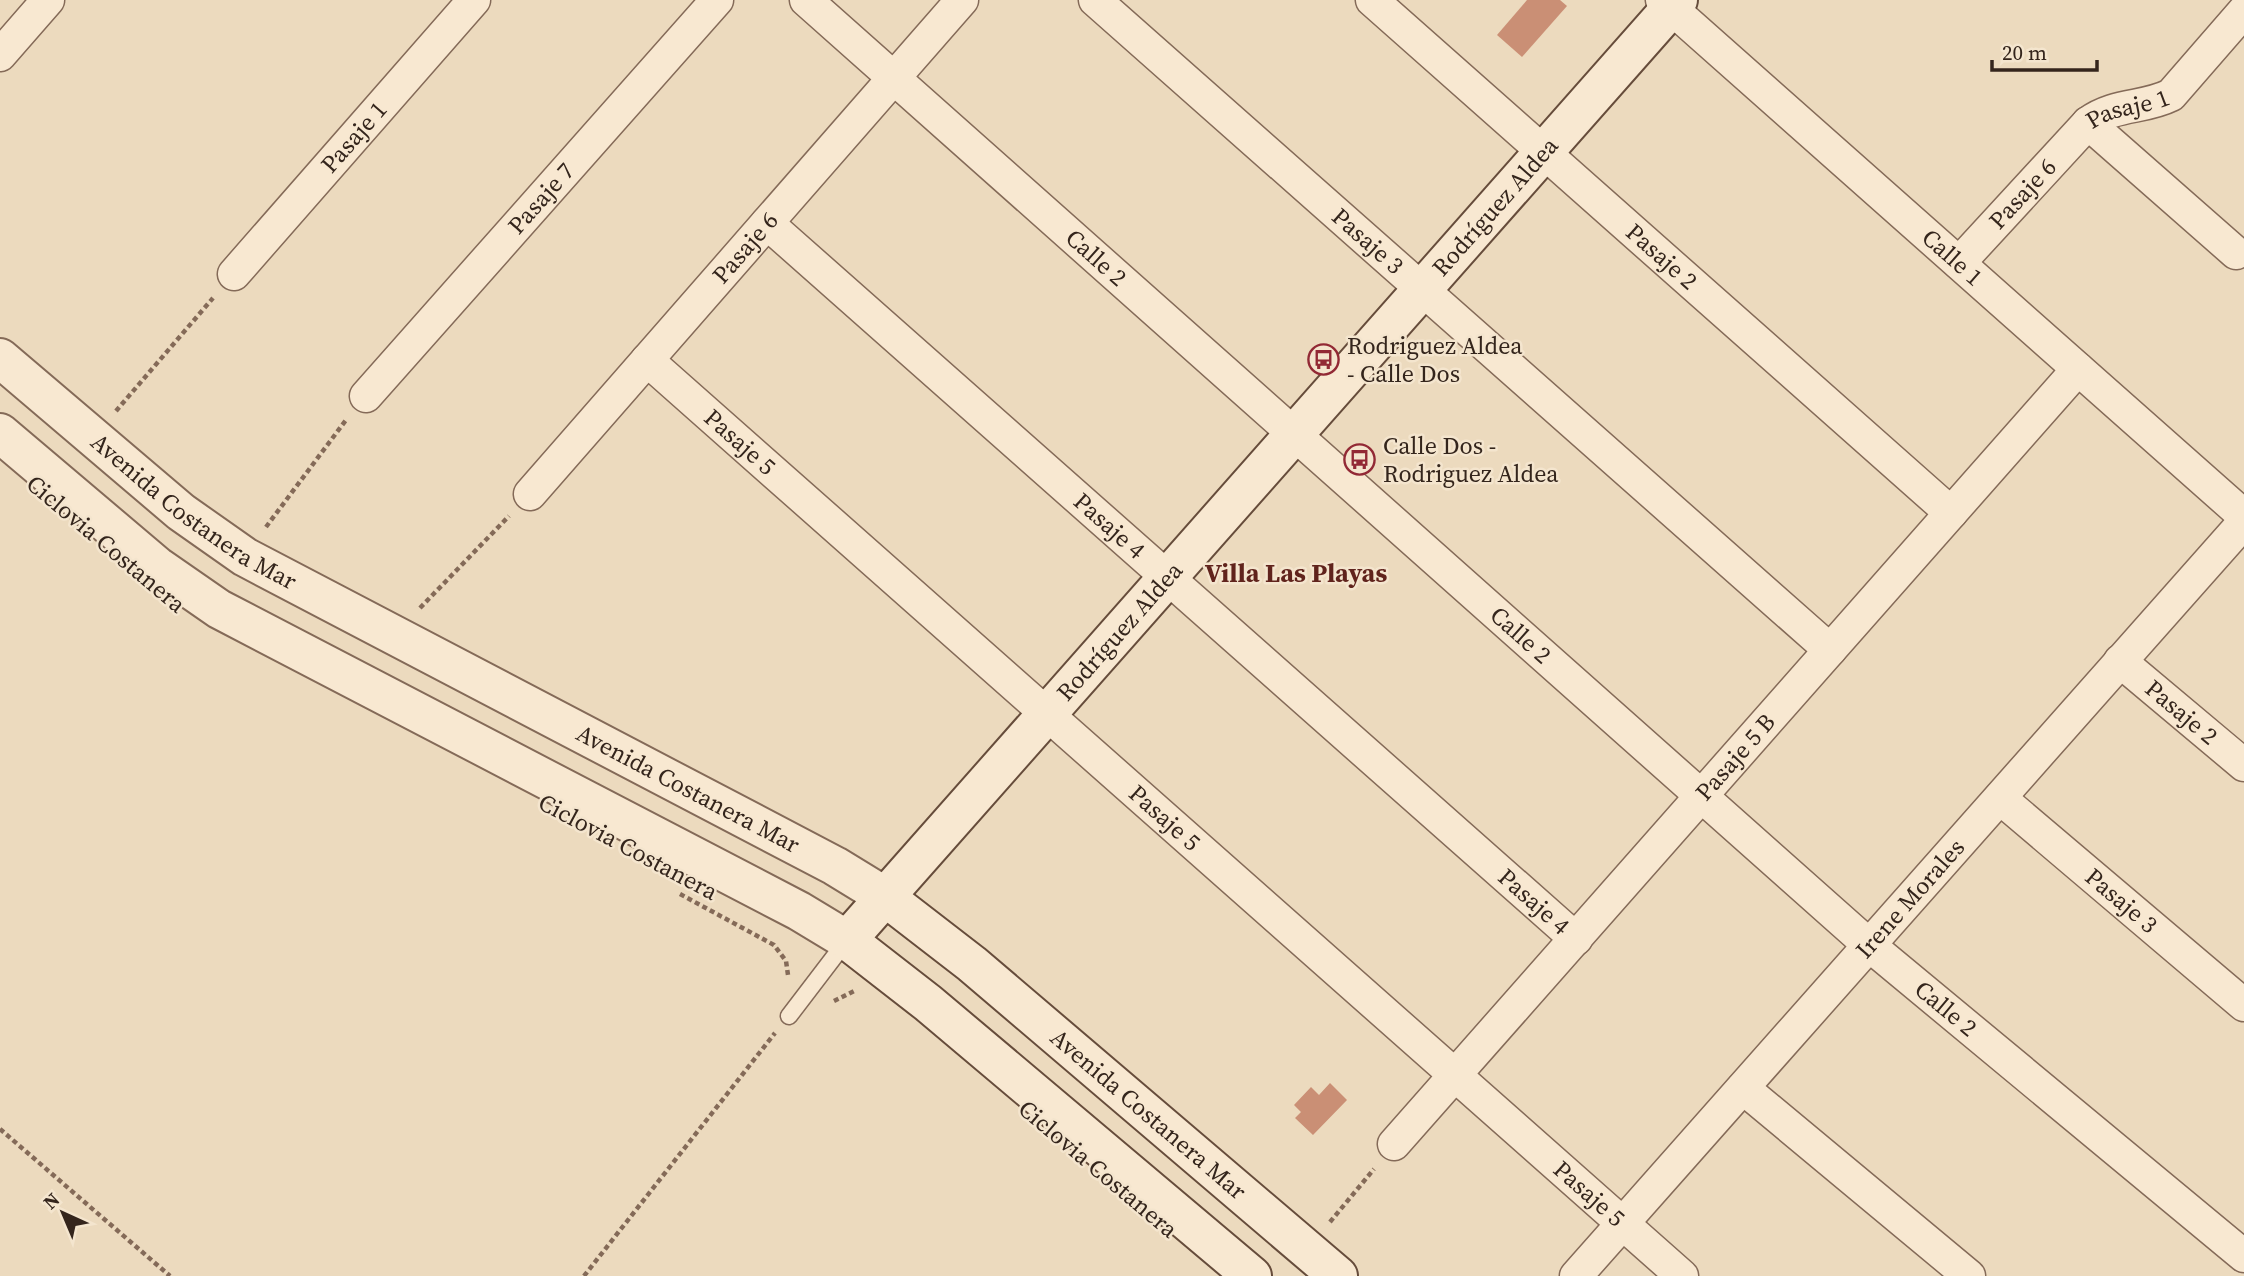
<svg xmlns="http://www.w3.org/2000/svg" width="2244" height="1276" viewBox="0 0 2244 1276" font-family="'Source Serif 4',serif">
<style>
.building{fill:#ca8f75}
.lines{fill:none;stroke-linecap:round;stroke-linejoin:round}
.service-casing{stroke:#846a58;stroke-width:19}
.minor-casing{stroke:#846a58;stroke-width:35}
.tertiary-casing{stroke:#846a58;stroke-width:42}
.secondary-casing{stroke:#664c3b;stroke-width:42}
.path{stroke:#846a58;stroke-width:4.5;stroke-dasharray:5 3.5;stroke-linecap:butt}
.service{stroke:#f8e8d1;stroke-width:16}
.minor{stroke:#f8e8d1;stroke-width:32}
.tertiary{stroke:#f8e8d1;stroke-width:38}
.secondary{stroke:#f8e8d1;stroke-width:38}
.labels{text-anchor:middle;stroke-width:5;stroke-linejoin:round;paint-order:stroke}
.street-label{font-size:24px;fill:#34251c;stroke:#f4e5ce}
.poi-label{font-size:24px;fill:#34251c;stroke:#f4e5ce;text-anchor:start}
.neighbourhood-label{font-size:26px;font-weight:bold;fill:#60231c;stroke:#f4e5ce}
</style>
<rect width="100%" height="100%" fill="#ecdabe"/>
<g class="building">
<path d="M1527,0H1560L1567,6L1522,57L1497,35Z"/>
<path d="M1330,1083L1347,1100L1313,1135L1295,1118L1301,1112L1294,1105L1311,1087L1319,1095Z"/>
</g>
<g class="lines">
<defs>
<path id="service" d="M789,1016L847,940"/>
<g id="minor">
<path id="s1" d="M806,0L1869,945L2244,1256"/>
<path id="s2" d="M1095,0L1830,650"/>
<path id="s3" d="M1372,0L1951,513"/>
<path id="s4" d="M1662,0L2244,516"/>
<path d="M0,55L48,0"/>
<path d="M2088,123L2236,253"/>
<path id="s5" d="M767,223L1576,939"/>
<path id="s6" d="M1959,263L2088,123C2116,103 2143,109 2171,95L2244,11"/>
<path id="s7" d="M234,274L474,0"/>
<path id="s8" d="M647,360L1682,1276"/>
<path id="s9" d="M366,396L717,0"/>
<path id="s10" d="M530,494L962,0"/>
<path id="s11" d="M2120,661L2244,765"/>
<path id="s12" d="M2000,798L2244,1005"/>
<path d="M1743,1088L1969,1276"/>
<path id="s13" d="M1394,1144L2078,369"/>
<path id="s14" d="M1576,1276L2244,522"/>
</g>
<g id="tertiary">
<path id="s15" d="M0,358L181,512L245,557L835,866L884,896"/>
<path d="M0,433L157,566L219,609L799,911L847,940"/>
</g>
<g id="secondary">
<path id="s16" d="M884,896L972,964L1338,1276"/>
<path id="s17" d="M1252,1276L928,1003L847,940L1678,0"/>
</g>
</defs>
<use href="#service" class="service-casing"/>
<use href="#minor" class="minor-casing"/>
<use href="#tertiary" class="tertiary-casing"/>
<use href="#secondary" class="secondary-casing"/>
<g class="path">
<path d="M116,411L213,298"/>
<path d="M266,527L346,420"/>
<path d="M420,608L509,516"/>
<path d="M680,894L774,945L786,961L788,975"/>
<path d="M834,1001L854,991"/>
<path d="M0,1129L170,1276"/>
<path d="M1330,1222L1374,1169"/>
<path d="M584,1276L775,1033"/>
</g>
<use href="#service" class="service"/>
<use href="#minor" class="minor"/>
<use href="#tertiary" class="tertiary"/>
<use href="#secondary" class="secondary"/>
</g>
<defs>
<symbol id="bus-ring" viewBox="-11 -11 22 22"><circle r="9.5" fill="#f4e5ce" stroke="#922935" stroke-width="1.5"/><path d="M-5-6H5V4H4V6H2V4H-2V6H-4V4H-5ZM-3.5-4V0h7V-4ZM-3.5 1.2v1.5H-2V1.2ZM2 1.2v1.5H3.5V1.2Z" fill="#922935"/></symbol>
</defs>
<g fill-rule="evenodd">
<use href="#bus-ring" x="1306" y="342" width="35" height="35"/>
<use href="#bus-ring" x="1342" y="442" width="35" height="35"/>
</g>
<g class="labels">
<g class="street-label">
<text dy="8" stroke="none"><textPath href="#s6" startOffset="233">Pasaje 1</textPath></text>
<text dy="8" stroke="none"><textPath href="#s7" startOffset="182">Pasaje 1</textPath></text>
<text dy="8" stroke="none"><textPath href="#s6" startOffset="94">Pasaje 6</textPath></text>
<text dy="8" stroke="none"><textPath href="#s9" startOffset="264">Pasaje 7</textPath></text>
<text dy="8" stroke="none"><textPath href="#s17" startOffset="1505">Rodríguez Aldea</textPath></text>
<text dy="8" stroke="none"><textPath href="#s2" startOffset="364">Pasaje 3</textPath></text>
<text dy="8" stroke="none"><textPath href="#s10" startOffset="327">Pasaje 6</textPath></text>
<text dy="8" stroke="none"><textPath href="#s3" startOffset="387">Pasaje 2</textPath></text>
<text dy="8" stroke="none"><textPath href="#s1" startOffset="388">Calle 2</textPath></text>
<text dy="8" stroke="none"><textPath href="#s4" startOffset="388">Calle 1</textPath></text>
<text dy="8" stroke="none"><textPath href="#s8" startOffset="124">Pasaje 5</textPath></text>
<text dy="8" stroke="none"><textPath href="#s15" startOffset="248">Avenida Costanera Mar</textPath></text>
<text dy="8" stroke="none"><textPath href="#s5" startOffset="457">Pasaje 4</textPath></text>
<text transform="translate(106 544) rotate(40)" y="8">Ciclovia Costanera</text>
<text dy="8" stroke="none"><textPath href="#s17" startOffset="938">Rodríguez Aldea</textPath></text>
<text dy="8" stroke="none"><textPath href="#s1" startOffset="956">Calle 2</textPath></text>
<text dy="8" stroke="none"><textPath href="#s11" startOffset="80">Pasaje 2</textPath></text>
<text dy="8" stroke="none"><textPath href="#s13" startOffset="516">Pasaje 5 B</textPath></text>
<text dy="8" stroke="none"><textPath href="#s15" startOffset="816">Avenida Costanera Mar</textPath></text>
<text dy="8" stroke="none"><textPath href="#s8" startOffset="691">Pasaje 5</textPath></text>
<text transform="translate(628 847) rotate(28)" y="8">Ciclovia Costanera</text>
<text dy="8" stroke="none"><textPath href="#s14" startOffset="504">Irene Morales</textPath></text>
<text dy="8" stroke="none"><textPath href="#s5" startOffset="1024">Pasaje 4</textPath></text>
<text dy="8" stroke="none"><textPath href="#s12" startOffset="159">Pasaje 3</textPath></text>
<text dy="8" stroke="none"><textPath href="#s1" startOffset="1522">Calle 2</textPath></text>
<text dy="8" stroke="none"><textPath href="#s16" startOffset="343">Avenida Costanera Mar</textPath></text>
<text transform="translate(1098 1169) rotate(40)" y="8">Ciclovia Costanera</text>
<text dy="8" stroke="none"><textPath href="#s8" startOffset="1258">Pasaje 5</textPath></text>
</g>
<g class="poi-label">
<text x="1347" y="354">Rodriguez Aldea<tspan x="1347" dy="28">- Calle Dos</tspan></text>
<text x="1383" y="454">Calle Dos -<tspan x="1383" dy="28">Rodriguez Aldea</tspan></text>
</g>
<g class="neighbourhood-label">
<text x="1296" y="582">Villa Las Playas</text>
</g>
</g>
<g transform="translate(63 1213) rotate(316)" stroke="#f4e5ce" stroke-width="5" paint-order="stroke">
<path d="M0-5L12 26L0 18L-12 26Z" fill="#34251c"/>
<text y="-10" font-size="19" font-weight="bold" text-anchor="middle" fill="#34251c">N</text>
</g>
<path d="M1992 60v10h105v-10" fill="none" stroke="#34251c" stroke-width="3.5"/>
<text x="2002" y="60" font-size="21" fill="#34251c" stroke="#f4e5ce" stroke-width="5" paint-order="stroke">20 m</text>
</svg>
